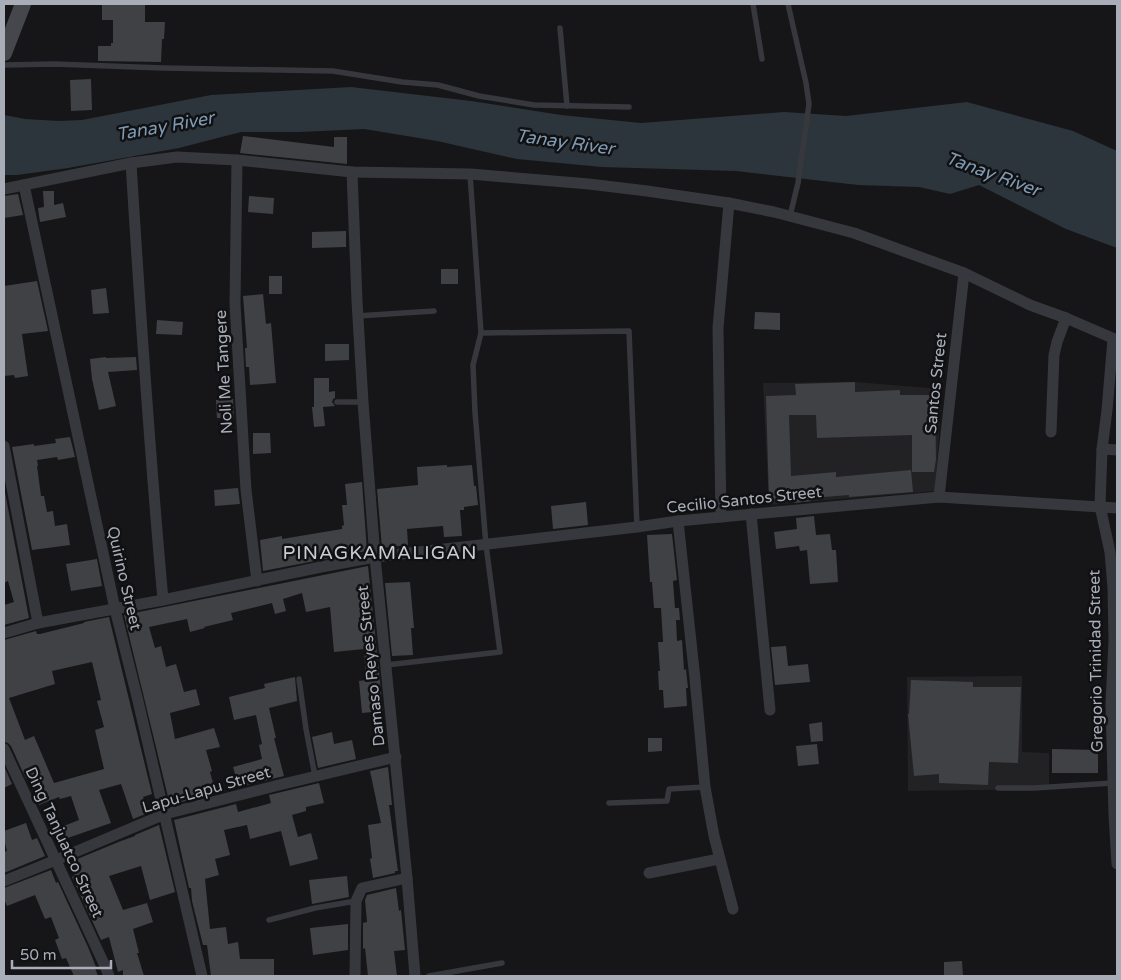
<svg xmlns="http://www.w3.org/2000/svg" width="1121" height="980" viewBox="0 0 1121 980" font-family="'Varela Round',sans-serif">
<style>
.built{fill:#222225}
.water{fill:#2c353c}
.building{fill:#404145;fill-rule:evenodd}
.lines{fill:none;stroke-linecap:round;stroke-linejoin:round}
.lane{stroke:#37383d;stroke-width:5.5}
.street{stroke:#37383d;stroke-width:11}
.secondary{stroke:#45474d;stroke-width:16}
.labels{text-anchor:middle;stroke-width:5;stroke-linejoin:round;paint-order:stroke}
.street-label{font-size:16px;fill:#a8adb8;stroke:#111113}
.water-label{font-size:18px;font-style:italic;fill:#7f9bb3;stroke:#111113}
.quarter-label{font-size:19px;letter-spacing:1px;fill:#c9ccd4;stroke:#111113}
</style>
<rect width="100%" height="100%" fill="#161618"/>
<g class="built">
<path d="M855,382L942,389L935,491L769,505L763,383Z"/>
<path d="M1022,676V752L1049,753V789L908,791L907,677Z"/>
</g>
<path class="water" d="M351,87L471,101L561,115L641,123L784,112L846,116L967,102L1073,131L1117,151V248L1066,229L979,185L950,194L919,187L858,185L736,171L602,167L517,159L437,141L364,129L300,132H241L179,148L68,168L17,175H4V115L25,119L59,121L82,120L211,95Z"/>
<g class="building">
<path d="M102,4H145V22H165L164,39H162L161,62L98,61V46H111V43H113V20H102Z"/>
<path d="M91,79L92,110L71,111L70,80Z"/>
<path d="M243,136L334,147V137H347V164L240,153Z"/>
<path d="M43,191H54V205L63,203L66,217L40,222L38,208L44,207Z"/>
<path d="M18,194L23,215L4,218V196Z"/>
<path d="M249,196L274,198L273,214L248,212Z"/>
<path d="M346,231V247L312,248V232Z"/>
<rect x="441" y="269" width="17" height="15"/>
<rect x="269" y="276" width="13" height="18"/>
<path d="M37,281L48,331L22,334L28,376L15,378L14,375L4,376V286Z"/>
<path d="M106,288L109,313L93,314L91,290Z"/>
<path d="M263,294L266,324L271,323L276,383L250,385L249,367H246L245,348H247L243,296Z"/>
<path d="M755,312L780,313V330L754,329Z"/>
<path d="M157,320L183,322L182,335L156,334Z"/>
<path d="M325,344H349V360L325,361Z"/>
<path d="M106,357V358L136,357L137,370L108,372L116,406L99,410L92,379L90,359Z"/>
<path d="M314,378H329V392L335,391V398L333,399L332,402L335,406L323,407L325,426L314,427L312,407H314Z"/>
<path d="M855,382V392L900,390V395H935L936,459L934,472H912V435L817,438L816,415H789L791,476L836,472V477L911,470L913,492L849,497V495L812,498V501L794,503V499L769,500L766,396L796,395L795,384Z"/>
<path d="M233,399L234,418H217L216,400Z"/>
<path d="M253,433H270L271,453L253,454Z"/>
<path d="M70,437L75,457L58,460L57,457L37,460L38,466H37L41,496H44L47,512L53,511L55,526L67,524L70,545L32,550L12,447L34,444V446L56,443L55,439Z"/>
<path d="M447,465V467L472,465L474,486H476L478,505L464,507V510H460L462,536L444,537L443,526L407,529L408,545L382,548L377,489L418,485L417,467Z"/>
<path d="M362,482L367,551L263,571L260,540L282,536V539L342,529V526L344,525L342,505H347L345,484Z"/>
<path d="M4,487L29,618L4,625V605L14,602L8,581L4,583Z"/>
<path d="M238,488L240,504L215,506L214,490Z"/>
<path d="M586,502L588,525L553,529L551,506Z"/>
<path d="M814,516L816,535L830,534L832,550H836L838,582L810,584L807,550L800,551L799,546L776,549L774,532L797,529L796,518Z"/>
<path d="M672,534L677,580L673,581L675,608H679L680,620H676L677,641L682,640L684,670L686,669L688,688H686L687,706L664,708L663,690H659L658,671H660L658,642H663L661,608H654L652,582H650L647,535Z"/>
<path d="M97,559L102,586L71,591L66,564Z"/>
<path d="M368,566L383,711L362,713L359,681L366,680L364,649L334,652L330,607L306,612L302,593L283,599L286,611L275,614L272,603L231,613L233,620L204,627L205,628L190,632L187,619L149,627L155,648L161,646L166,667L176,664L184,692L196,689L200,705L170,713L175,739L214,728L220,747L206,750L212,771L210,772L216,793L170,805L124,615Z"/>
<path d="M410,582L414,628H411L413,655L392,656L385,583Z"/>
<path d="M109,617L152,794L143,797L148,813L133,819L121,784L99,790L111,823L56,842L51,831L79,820L71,796L60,799L59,797L39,805L28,778L26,779L11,746L8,743L4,742V640L36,631L37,634H40L84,623V622ZM92,662L101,700L97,701L104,727L95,730L104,769L54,783L34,736L25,740L9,698L55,684L52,671Z"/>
<path d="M786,646L788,666L808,664L810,682L775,685L771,647Z"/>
<path d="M295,677L297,701L269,708L276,738H274L284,776L239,787L233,767L262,759L259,745L262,744L256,715L234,720L229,697L265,688L264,684Z"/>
<path d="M911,680L973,682V687H1021L1018,763L989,762L988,785L939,783V774L914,776L908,714H909Z"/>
<path d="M822,722L823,741L811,742L809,724Z"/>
<path d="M332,732L334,744L352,740L356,759L318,768L312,737Z"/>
<path d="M648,738H662V751L648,752Z"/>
<path d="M817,744L819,764L798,766L796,746Z"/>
<path d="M1052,749L1098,750V773H1052Z"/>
<path d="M4,766L12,784L4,788Z"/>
<path d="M388,767L392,805H389L398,871H395V873L373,878L370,859L372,858L368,825L381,823L370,771Z"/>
<path d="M319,783L324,803L306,807V811L292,815L298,837L311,833L318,859L290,866L281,831L250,839L247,825L224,830L230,855L215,859L219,875L205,879L210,929L226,927L228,944L238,942L240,959H274V976H211L207,945H203L192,901L191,888H189L174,820L236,804L238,812L271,803L269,795Z"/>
<path d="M26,823L32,840L37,838L45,856L4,873V852L7,851L4,839V831Z"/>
<path d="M159,825L175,892L150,900L141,866L109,876L123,910L147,903L153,922L133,929L139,953H137L144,976H123V970L118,972L109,937L101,940L72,877L75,875L70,862L121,841L135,836V835Z"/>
<path d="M51,870L56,883L58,882L88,947L96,967L95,968L98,976H74L66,958L62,959L55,940L59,938L51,917L45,919L35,895L7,906L4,899V888Z"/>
<path d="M347,876L349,897L312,904L309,880Z"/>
<path d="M396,888L399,911L401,910L405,950L394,951L397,976H368L365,948L363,949V923L367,922L365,900L367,895Z"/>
<path d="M348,924V950L313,955L310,928Z"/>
<path d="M962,961L963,976H944V962Z"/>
</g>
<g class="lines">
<g class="lane">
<path d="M753,4L762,59"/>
<path d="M788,4L806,83L809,104L798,183L790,216"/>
<path d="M560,28L567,106"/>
<path d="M4,65L54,64L163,68L333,71L402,82L438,85L479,96L534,105L629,107"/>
<path d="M357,316L434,311"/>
<path d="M481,333L629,331L637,527"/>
<path d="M337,402H363"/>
<path d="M386,665L500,652L486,545L475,412L473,365L481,333L470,174"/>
<path d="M299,679L306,729L315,776"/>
<path d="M998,788H1034L1113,783"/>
<path d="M609,803L667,801L669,789L705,787"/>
<path d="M269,920L315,908L356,901"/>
<path d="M429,976L502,963"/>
</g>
<g class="street">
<path d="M237,160L235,304L246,490L257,581"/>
<path d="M131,163C140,309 150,455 163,600"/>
<path d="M352,172L357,301L363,402L375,557L407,878L415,976"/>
<path d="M24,185L115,609L138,701L202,976"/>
<path d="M4,189L131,163L177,157L237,160L352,172L470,174L589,184L647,191L729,203L774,212L854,233L964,273L1030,305L1066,318L1117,340"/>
<path d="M1113,339L1107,410L1102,449L1100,506L1110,552L1113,588L1114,640L1111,704L1114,815L1117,864"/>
<path d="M1051,432L1054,355L1057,342L1066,318"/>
<path d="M4,446L38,623"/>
<path d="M1102,449L1117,450"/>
<path d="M939,497L964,273"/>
<path d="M751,514L770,710"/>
<path d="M721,517L718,328L729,203"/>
<path d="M678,521L695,679L705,787L714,836L733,909"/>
<path d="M4,633L38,623L163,600L321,567L375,557L637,527L678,521L939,497L1117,508"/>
<path d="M4,749L105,966L109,976"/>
<path d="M649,873L719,859"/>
<path d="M4,881L56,860L165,814L279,785L396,757"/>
<path d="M355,976L356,901L362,888L407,878"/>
</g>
<path class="secondary" d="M4,53L23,4"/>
</g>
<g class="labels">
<g class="street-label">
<text transform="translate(223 372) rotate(-93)" y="6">Noli Me Tangere</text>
<text transform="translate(935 383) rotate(-84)" y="6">Santos Street</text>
<text transform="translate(744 499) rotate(-6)" y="6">Cecilio Santos Street</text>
<text transform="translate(125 578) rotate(77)" y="6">Quirino Street</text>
<text transform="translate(1095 661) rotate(-91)" y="6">Gregorio Trinidad Street</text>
<text transform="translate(370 666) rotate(-96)" y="6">Damaso Reyes Street</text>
<text transform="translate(206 789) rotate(-16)" y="6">Lapu-Lapu Street</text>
<text transform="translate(65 842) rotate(65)" y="6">Ding Tanjuatco Street</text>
</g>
<g class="water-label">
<text transform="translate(165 126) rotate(-10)" y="6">Tanay River</text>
<text transform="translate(565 142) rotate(8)" y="6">Tanay River</text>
<text transform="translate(993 174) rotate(20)" y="6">Tanay River</text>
</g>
<g class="quarter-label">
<text x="380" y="559">PINAGKAMALIGAN</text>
</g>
</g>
<rect width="1121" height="980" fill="none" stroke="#a8adb8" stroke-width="10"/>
<path d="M12 960v8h99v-8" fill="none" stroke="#a8adb8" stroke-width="2.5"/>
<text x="20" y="960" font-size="15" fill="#a8adb8" stroke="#111113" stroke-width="4" paint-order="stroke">50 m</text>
</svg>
